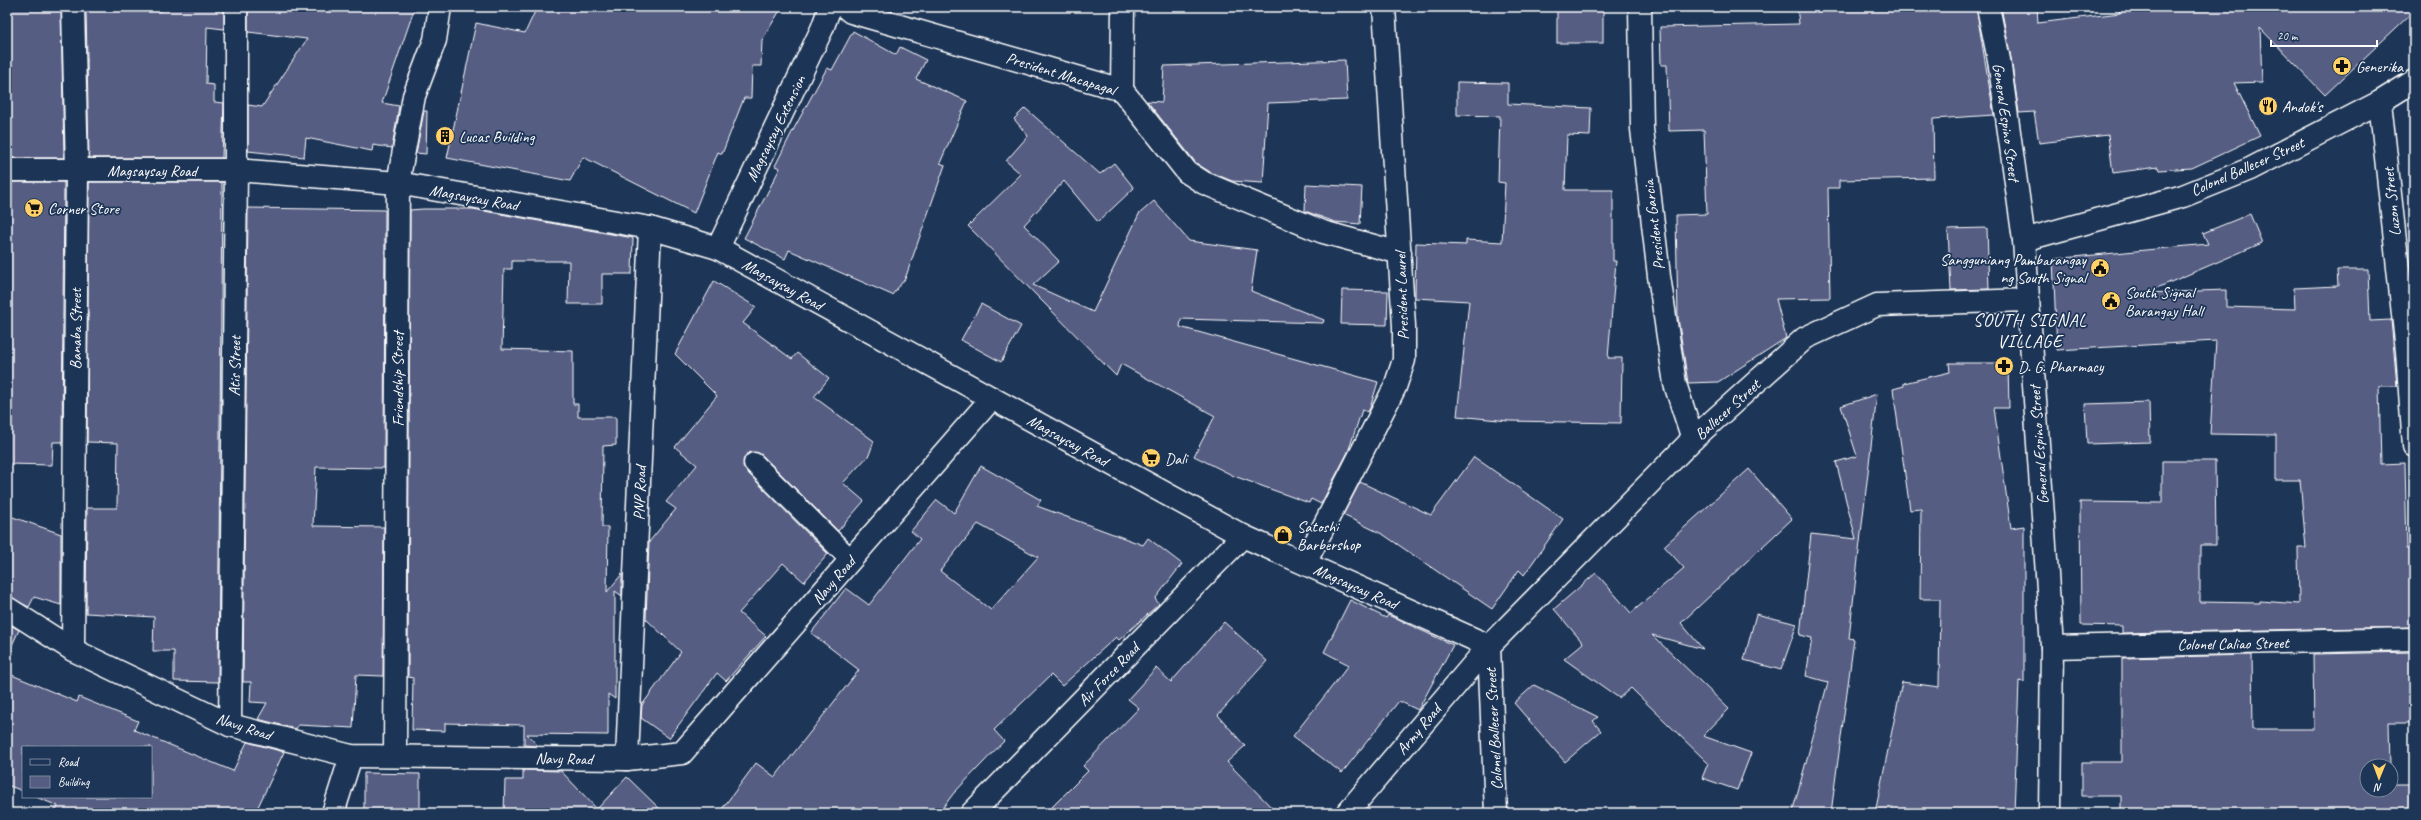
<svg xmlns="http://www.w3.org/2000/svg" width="2421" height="820" viewBox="0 0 2421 820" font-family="Caveat,sans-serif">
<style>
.building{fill:#565d83;stroke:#fff;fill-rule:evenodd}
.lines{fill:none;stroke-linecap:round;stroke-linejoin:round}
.lane-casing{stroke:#fff;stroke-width:23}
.street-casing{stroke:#fff;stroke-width:25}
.secondary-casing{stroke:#fff;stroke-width:25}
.lane{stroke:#1d3557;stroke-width:20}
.street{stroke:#1d3557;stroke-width:22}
.secondary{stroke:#1d3557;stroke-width:22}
.labels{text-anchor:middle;stroke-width:3.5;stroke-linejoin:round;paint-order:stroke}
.poi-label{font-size:16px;fill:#fff;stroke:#1d3557;text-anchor:start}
.street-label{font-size:16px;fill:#fff;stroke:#1d3557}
.quarter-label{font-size:18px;letter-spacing:1px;fill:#fff;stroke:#1d3557}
</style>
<rect width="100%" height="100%" fill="#1d3557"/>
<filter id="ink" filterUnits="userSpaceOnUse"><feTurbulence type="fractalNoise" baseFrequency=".025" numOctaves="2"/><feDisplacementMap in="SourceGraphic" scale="8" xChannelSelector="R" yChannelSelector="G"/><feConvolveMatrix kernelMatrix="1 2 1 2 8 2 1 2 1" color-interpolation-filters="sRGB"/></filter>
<g filter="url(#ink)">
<g class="building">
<path d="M7,7H59L61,9L64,158H7Z"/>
<path d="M162,7H224V29L207,27L206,84L214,85V102L224,103L222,158H89L86,9L162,11Z"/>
<path d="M248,7H415L382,103L399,106L392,148L373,145L372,151L306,138L304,157L248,151V105L262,107L307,39L248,32Z"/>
<path d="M537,7H782L762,40L761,66H752L751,98H744L722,154L718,152L694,213L583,157L570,181L447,158L476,23L525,33Z"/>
<rect x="1557" y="7" width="46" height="36"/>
<path d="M1797,7H1976L1994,115L1933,119L1934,178L1839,180V188H1828L1830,298L1776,299L1786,338L1718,382L1688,383L1678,318L1676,215L1707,214L1704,130L1669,131L1667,65H1661L1660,27L1799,24Z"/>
<path d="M2001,7H2037L2038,23L2120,13L2118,7H2414V11L2325,95L2260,28L2262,82L2234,83L2260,136L2192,168L2159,170L2158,167L2113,173L2108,135L2039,143L2034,112L2019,113L2011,58Z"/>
<path d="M853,31L896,55L900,47L926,60L916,79L967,101L940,163L945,165L905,279L892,295L789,250L785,259L744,238L780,168L775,166L791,134L827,68L832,70Z"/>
<path d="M1345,60L1347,100L1268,103L1263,183L1232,181L1210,172L1196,163L1147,101L1162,102L1164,66Z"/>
<path d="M1457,82L1508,83V104L1591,108L1590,136L1567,135L1565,190H1613V261H1616L1608,358H1622L1621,423L1509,421L1457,416L1469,301L1415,298L1416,243L1466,245V240L1502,242L1505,183L1498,182L1500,116L1457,115Z"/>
<path d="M1025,108L1100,174L1114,163L1134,188L1098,222L1064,181L1024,225L1059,261L1033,285L1093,312L1139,214L1154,201L1189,241L1257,250L1251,291L1324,320L1323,323L1181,319L1180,327L1378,382L1370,408L1368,412L1362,410L1348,452L1321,504L1311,499L1309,503L1234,476L1194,456L1215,416L1121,364L1116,376L968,226L1021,174L1006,161L1028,136L1014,119Z"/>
<path d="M424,111H427L426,154L416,153Z"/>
<path d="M8,182H64L62,442H53L52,465L7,464Z"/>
<path d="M89,182H222L218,682L174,681V651H153L154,617L86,613L87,508H117L118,443L87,442Z"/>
<path d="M1306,184L1362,187L1360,224L1335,222L1305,211Z"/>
<path d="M248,208L385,210L384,468L316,467L313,526L384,527L383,676L356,675L353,728L298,725L296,729L258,719L267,703L250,702L251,682H243Z"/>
<path d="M423,209H473L633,238L632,274H602V304H568L569,261H512V269H504L502,349L573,351V404H578V417H616V445L603,446L602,527H608L607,592L622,574V596L615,591V699L608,694V735L527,734L538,746L524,745V725L445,723V731L412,730L413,678L408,677L410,210Z"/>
<path d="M2250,214L2262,243L2145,293L2226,290V307L2295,309L2294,288L2338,286L2337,270H2368L2370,321L2391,320L2397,386H2379L2381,464L2405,463L2407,549H2414V627L2122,633V626L2081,625L2080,502L2162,503V461H2215L2216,545H2200V602L2260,603V601L2299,604L2298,548H2306L2300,480H2276V435L2210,434L2216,341L2057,350L2053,259L2208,244L2203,233Z"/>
<path d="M1987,228L1989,289L1951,290L1948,229Z"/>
<path d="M714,281L756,307L743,323L792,359L797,353L829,378L814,397L874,441L869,455L843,483L864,501L838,531L762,455L751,452L746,455L743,466L746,471L828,554L804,582L783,563L739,613L766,636L726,681L717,673L669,738L641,718L642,705L681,652L646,619L649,542L676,509L666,502L697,465L675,447L717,396L675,354Z"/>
<path d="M1342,290L1388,291L1387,325L1341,324Z"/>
<path d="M981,304L1021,326L1001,362L961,340Z"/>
<path d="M1949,363H2008L2009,408H1994L2011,528L2024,526V682L2019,681L2014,813H1875L1902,682L1939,687L1940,599H1920L1921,509L1910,510L1893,389L1904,386V383L1950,372Z"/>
<path d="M1877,394L1849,638L1854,639L1831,813H1792L1828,682L1806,676L1812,638L1800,635L1811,534L1856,539L1836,462L1857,456L1841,406Z"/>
<path d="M2149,402L2150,442L2087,444L2085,404Z"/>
<path d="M1474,457L1563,519L1524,575L1519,570L1492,609L1384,535L1343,515L1360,482L1431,515Z"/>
<path d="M981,466L1041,500L1037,506L1143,545L1148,538L1182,564L1155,599L1159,604L1119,640L1116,637L1062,686L1051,675L994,730L1004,741L953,794L939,813H719L756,763L775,777L859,670L811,633L846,588L869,605L920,539L911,531L937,500L954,513ZM978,524L1038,557L991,610L940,571Z"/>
<path d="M1749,469L1792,519L1681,623L1703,649L1652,635L1729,709L1703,736L1751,753L1737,790L1702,778L1708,763L1631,688L1619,698L1564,659L1583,643L1554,609L1596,573L1631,613L1684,568L1664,546Z"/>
<path d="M7,515L61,534V605L34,597L29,607L7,596Z"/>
<path d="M1350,600L1386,618L1388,615L1453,645L1418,710L1399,701L1342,773L1293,736L1349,665L1324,652Z"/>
<path d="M1756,614L1797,624L1781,670L1744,660Z"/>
<path d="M1224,622L1267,661L1218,715L1245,746L1227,762L1277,813H1046L1088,771L1083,766L1139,708L1128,699L1156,668L1171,682Z"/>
<path d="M7,623L19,630L7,656Z"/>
<path d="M2414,652V723H2389L2390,766H2367V790H2391V784H2414V813H2121V796H2082V762H2122V658L2252,655L2253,729H2314L2313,654Z"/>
<path d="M7,673L77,702L79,697L138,721L134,730L233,771L247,742L284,752L255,813H55L58,806L36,797H151V747H23V791L7,785Z"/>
<path d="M1534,685L1598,717L1593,721L1601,731L1565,762L1514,703Z"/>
<path d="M523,770L561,771L597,809L627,777L664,813H504L505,780H523Z"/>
<path d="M364,773L420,774V813H364Z"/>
</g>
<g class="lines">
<defs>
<path id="lane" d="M754,463L851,560"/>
<g id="street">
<path d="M73,7L77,170L73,650"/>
<path d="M845,7L851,12L1122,90L1187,172L1204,183L1323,232L1400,253"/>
<path d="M1640,7L1642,129L1659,276L1675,384L1693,439"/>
<path d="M1988,7L1999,60L2024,240"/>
<path d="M1122,90L1123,7"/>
<path d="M2380,102L2407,351L2414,446"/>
<path d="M718,248L822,29L830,7"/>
<path d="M1305,563L1395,387L1404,360V326L1384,7"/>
<path d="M7,608L73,650L230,725L351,756L627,759L682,753L992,398"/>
<path d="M2052,647L2414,639"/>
<path d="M230,725L236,170V7"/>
<path d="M395,756L398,183L414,96L435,40L440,7"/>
<path d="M627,759L650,228"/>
<path d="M333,813L351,756"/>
<path d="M972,813L1243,536"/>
<path d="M1347,813L1489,646"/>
</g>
<g id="secondary">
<path d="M7,170H236L398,183L650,228L718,248L1243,536L1489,646"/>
<path d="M1489,646L1693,439L1805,338L1877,305L2028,300"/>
<path d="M1489,646L1496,813"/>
<path d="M2050,813L2052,647L2024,240L2183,196L2250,169L2380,102L2414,81"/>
</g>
</defs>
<use href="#lane" class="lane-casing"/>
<use href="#street" class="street-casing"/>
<use href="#secondary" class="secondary-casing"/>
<use href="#lane" class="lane"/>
<use href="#street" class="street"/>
<use href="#secondary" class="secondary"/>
</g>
</g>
<defs>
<symbol id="pharmacy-disc" viewBox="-11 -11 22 22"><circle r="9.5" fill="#ffd166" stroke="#1d3557"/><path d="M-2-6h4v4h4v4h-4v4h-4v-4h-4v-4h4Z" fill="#111"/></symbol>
<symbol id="restaurant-disc" viewBox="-11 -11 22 22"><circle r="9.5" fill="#ffd166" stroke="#1d3557"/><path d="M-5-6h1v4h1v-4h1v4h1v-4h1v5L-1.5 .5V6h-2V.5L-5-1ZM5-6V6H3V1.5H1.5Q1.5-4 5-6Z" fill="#111"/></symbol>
<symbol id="building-disc" viewBox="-11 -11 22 22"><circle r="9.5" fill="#ffd166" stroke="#1d3557"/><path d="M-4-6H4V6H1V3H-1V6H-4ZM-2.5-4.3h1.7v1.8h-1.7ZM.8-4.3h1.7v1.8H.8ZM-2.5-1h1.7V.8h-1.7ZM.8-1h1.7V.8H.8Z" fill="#111"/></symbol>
<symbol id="supermarket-disc" viewBox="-11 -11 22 22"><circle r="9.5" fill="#ffd166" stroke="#1d3557"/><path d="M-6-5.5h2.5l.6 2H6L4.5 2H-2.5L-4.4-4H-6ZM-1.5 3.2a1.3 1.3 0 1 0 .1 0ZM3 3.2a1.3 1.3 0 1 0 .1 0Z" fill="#111"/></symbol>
<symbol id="civic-disc" viewBox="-11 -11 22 22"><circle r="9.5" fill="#ffd166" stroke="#1d3557"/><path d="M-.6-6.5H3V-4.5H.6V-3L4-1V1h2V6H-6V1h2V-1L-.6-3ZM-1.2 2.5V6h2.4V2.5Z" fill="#111"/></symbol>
<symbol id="shop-disc" viewBox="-11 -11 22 22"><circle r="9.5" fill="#ffd166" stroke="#1d3557"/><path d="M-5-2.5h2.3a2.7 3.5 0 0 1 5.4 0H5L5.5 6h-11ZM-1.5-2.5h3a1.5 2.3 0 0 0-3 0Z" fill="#111"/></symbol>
</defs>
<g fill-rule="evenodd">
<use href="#pharmacy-disc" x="2331" y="55" width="22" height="22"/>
<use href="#restaurant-disc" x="2257" y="95" width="22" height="22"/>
<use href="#building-disc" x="434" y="125" width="22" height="22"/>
<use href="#supermarket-disc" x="23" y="197" width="22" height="22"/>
<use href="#civic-disc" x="2089" y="257" width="22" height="22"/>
<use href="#civic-disc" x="2100" y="290" width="22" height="22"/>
<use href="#pharmacy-disc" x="1993" y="355" width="22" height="22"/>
<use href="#supermarket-disc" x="1140" y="447" width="22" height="22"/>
<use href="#shop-disc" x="1272" y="524" width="22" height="22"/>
</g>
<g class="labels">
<g class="poi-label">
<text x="2356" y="72">Generika</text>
<text x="2282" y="112">Andok's</text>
<text x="459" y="142">Lucas Building</text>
<text x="48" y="214">Corner Store</text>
<text x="2086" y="265" text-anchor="end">Sangguniang Pambarangay<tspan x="2086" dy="18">ng South Signal</tspan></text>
<text x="2125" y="298">South Signal<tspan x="2125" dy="18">Barangay Hall</tspan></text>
<text x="2018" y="372">D. G. Pharmacy</text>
<text x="1165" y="464">Dali</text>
<text x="1297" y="532">Satoshi<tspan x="1297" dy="18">Barbershop</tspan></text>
</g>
<g class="street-label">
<text transform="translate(1061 73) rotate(17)" y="6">President Macapagal</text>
<text transform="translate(2007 122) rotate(82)" y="6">General Espino Street</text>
<text transform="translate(775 128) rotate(-64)" y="6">Magsaysay Extension</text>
<text transform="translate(2247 166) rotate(-24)" y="6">Colonel Ballecer Street</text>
<text x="152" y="176">Magsaysay Road</text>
<text transform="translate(474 197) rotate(10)" y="6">Magsaysay Road</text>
<text transform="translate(2391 202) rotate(-96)" y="6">Luzon Street</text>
<text transform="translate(1653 225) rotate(-97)" y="6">President Garcia</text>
<text transform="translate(783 284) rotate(29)" y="6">Magsaysay Road</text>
<text transform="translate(1401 296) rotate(-92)" y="6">President Laurel</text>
<text transform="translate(75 329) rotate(-90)" y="6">Banaba Street</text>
<text transform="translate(234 366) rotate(-89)" y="6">Atis Street</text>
<text transform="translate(397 379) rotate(-90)" y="6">Friendship Street</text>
<text transform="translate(1727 409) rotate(-42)" y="6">Ballecer Street</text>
<text transform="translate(1068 440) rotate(29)" y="6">Magsaysay Road</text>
<text transform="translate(2038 445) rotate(-94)" y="6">General Espino Street</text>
<text transform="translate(639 493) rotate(-88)" y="6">PNP Road</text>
<text transform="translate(833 580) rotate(-49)" y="6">Navy Road</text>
<text transform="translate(1356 586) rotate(24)" y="6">Magsaysay Road</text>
<text transform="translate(2233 643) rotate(-1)" y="6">Colonel Caliao Street</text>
<text transform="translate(1108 674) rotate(-46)" y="6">Air Force Road</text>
<text transform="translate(244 726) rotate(18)" y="6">Navy Road</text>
<text transform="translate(1418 729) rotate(-50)" y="6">Army Road</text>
<text transform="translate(1493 729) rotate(-93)" y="6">Colonel Ballecer Street</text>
<text transform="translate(564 758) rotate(1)" y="6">Navy Road</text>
</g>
<g class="quarter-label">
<text x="2030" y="326">SOUTH SIGNAL<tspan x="2030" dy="21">VILLAGE</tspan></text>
</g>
</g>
<rect width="2421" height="820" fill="none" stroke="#1d3557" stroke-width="24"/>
<rect x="12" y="12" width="2397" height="796" fill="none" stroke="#fff" stroke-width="1.5" filter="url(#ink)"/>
<rect x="22" y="746" width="130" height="52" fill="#1d3557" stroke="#77869a"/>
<rect x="30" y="759" width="20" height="6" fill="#1d3557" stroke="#77869a"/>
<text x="58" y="766" font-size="12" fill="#ffffff">Road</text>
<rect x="30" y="776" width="20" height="12" fill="#565d83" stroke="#77869a"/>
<text x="58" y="786" font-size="12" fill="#ffffff">Building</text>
<g transform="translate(2379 778) rotate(181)"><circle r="19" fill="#1d3557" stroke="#77869a"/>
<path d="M0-3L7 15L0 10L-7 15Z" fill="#ffd166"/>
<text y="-6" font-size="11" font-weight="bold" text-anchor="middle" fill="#ffffff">N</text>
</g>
<path d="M2271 40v6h106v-6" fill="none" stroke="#ffffff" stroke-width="2"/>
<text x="2277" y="40" font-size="12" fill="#ffffff" stroke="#1d3557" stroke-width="3" paint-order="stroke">20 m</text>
</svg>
